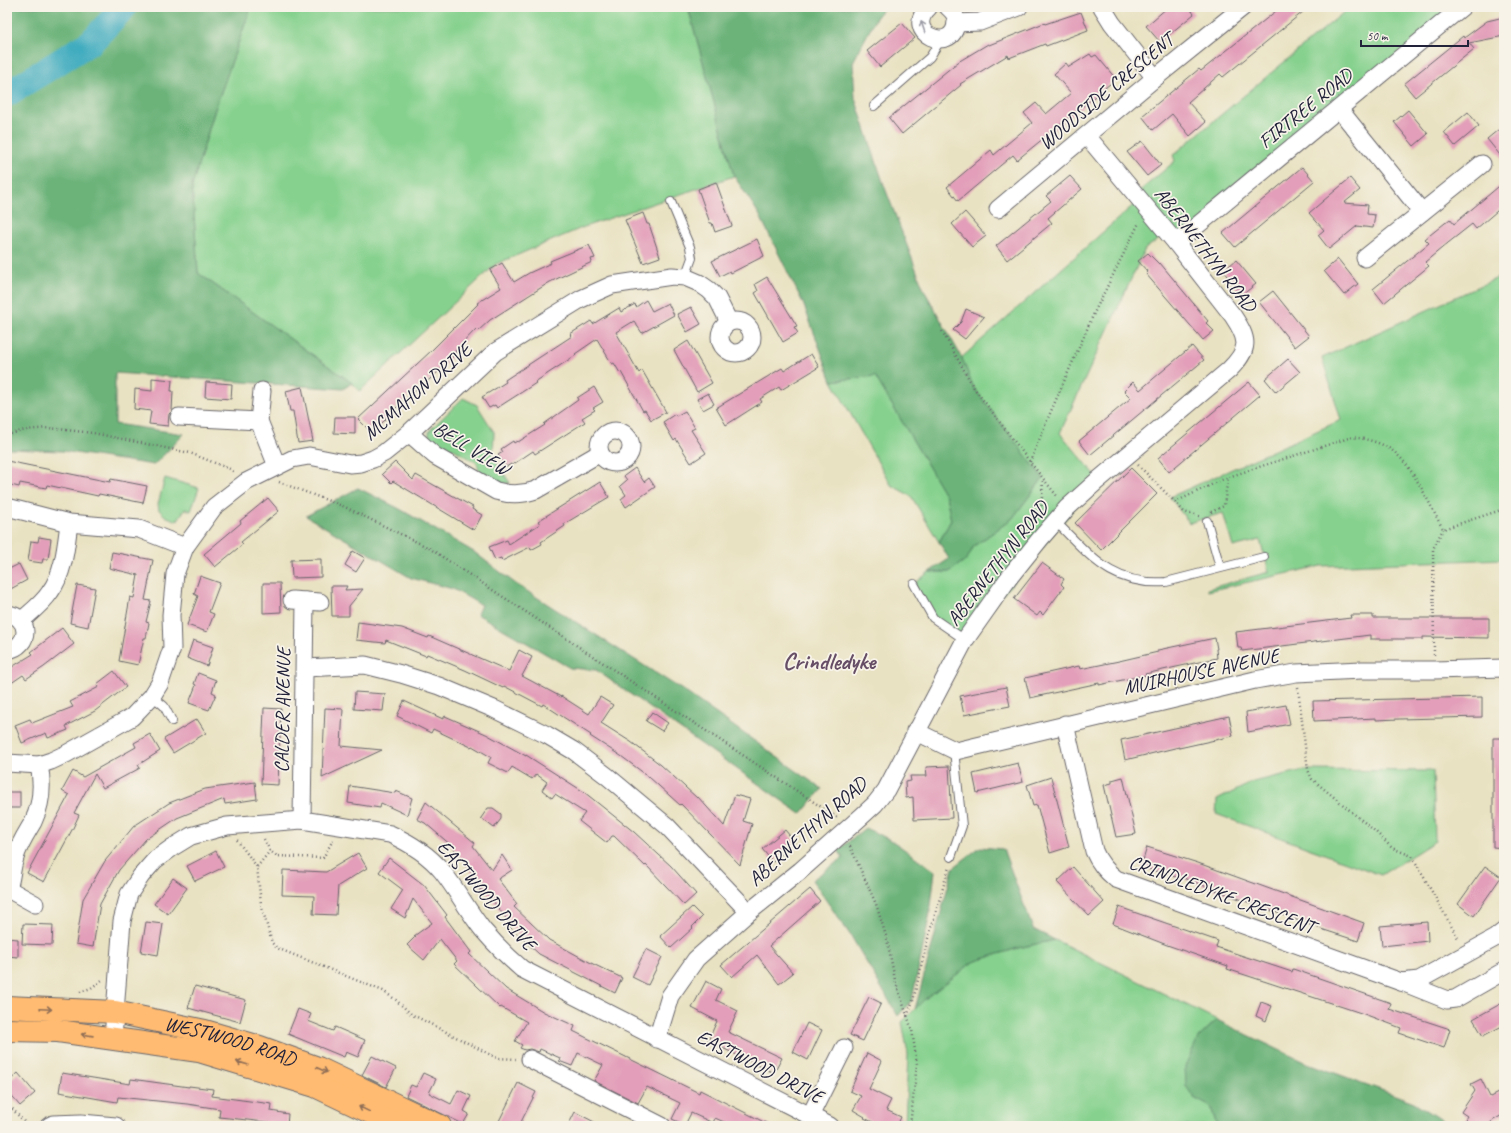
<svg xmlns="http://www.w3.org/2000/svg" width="1511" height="1133" viewBox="0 0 1511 1133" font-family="Caveat,sans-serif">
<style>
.green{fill:#86d18e;stroke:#547a64}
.forest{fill:#6cb379;stroke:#476a5a}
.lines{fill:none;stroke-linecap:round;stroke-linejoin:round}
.river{stroke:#40acbf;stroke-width:26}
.building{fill:#e39fb9}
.lane-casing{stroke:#68656a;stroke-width:10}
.street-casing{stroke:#68656a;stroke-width:19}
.primary-casing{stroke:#68656a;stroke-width:24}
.path{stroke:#68656a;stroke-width:2.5;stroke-dasharray:1 3;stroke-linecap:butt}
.lane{stroke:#fff;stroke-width:8}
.street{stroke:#fff;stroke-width:17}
.primary{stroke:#ffbb71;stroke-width:22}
.oneway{stroke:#9c9ca7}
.oneway2{stroke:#906e56}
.labels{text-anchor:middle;stroke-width:3.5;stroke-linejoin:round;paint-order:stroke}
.street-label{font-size:20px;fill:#22223b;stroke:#f7f3e8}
.district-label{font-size:24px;font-weight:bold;fill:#664e67;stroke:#f7f3e8}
</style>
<rect width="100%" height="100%" fill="#f7f3e8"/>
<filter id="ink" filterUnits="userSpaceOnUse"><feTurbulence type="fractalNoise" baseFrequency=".025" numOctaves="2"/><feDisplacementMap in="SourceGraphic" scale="8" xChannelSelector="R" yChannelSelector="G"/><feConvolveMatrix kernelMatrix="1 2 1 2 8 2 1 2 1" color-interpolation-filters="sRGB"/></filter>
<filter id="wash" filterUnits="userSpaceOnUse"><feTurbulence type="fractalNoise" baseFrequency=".012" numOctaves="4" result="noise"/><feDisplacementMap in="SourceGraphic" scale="16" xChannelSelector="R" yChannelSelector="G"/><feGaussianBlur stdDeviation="0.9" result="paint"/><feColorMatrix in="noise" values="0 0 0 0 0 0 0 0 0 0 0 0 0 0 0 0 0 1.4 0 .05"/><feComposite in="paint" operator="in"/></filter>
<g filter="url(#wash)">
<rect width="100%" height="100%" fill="#e9e2c2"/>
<g class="green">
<path d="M251,7H688L734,176L584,227L496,264L360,391L352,383L198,273L192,186L215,109Z"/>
<path d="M1350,7H1462L1176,243L1167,233L1145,249L1060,433L1099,479L965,640L933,618L914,584L929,572H949L967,559L974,546L1012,519L1043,478L974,388L959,360L1139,200L1135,195L1175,161L1173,155Z"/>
<path d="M1504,275V559L1321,566L1208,591L1207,589L1269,572L1260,540L1233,547L1223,513L1189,523L1170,497L1341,420L1322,358Z"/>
<path d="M875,376L946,496L951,520L939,542L911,496L891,485L832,381Z"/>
<path d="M463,398L477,405L494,432L493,457L510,483C499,485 488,477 479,471L477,463L452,448L442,451L429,439V431Z"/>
<path d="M165,478L199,488L191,511L185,509L177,521L165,516L159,510L158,504Z"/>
<path d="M1304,770L1433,771L1435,841L1381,875L1216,814L1217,800L1253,782Z"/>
<path d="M1055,940L1217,1020L1198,1038L1194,1098L1211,1107L1217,1126H905L908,1054L902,1022L925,999L973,962L1018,948Z"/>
</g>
<g class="forest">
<path d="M7,7H251L215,109L192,186L198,273L352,383L343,389L115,373V424L184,434L154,465L62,451L7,449Z"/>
<path d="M688,7H885L876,18L853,62L855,98L885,188L924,290L962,358L974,388L1043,478L1012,519L974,546L967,559L949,572H929L949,559L939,542L951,520L946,496L875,376L832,381L803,303L759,214L734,176Z"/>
<path d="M358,488L398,508L474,552L516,584L684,691L822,789L801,814L596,670L570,668L477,614L481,605L453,589L411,578L306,516Z"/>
<path d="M865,828L891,840L935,871L930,913L912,1000L898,1016L851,936L812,880L843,858L838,850Z"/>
<path d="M980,847L1003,849L1033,929L1055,940L1018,948L973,962L925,999L915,1009L953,868Z"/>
<path d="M1217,1020L1302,1061L1414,1102L1451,1126H1217L1211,1107L1194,1098L1186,1086L1185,1066L1198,1038Z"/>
</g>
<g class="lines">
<path class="river" d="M7,94L91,42L124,7"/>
</g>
<g id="blocks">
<g class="building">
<path d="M1168,7H1189L1194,14L1160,42L1146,26Z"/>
<path d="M1281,7H1309L1223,77L1220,74L1188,102L1206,122L1190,136L1172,114L1153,130L1142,116L1199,69L1201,71Z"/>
<path d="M1081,12L1088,30L1046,46L1045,44L1009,58L1008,55L960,84L961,85L902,134L889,118L958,62L988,44L989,45L1044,23L1045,24Z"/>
<path d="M1504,17V36L1469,43L1474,49L1415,97L1404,84L1463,36L1464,38L1487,21Z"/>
<path d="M902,23L915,38L880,67L867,51Z"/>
<path d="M1090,54L1092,57L1096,55L1116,79L1017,160L1013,155L958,201L947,187L991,150L994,155L1032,123L1024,113L1036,103L1046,114L1071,93L1054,74L1066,63L1069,67Z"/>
<path d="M1408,110L1428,134L1414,146L1394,122Z"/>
<path d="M1468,112L1479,126L1455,146L1444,132Z"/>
<path d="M1504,125V160L1487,139Z"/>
<path d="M1142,141L1161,165L1147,176L1127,152Z"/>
<path d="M1302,167L1314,181L1235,247L1223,233Z"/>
<path d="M1070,176L1082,189L1048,218L1052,223L1007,260L996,246L1051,201L1046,196Z"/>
<path d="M1350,178L1360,190L1344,203L1368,205L1367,214L1375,215L1373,228L1357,226L1329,249L1318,235L1324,230L1309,213Z"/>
<path d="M716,182L732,226L715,232L712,223H710L698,189Z"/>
<path d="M1504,182V205L1476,229L1472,224L1448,243L1425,262L1429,266L1384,303L1373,289L1429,243L1425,239L1450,219L1454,224Z"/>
<path d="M965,212L986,236L972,247L952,224Z"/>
<path d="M643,213L647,224H649L660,257L643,263L625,220Z"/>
<path d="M757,239L764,256L731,273L730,271L720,276L712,261Z"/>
<path d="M589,245L595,258L591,259L592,262L550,282L490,320L478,331L476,329L455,351L456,353L440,370L420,388L419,387L385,418L386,419L376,429L375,428L371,432L358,419L431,351L478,304L477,303L501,288L490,270L502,263L514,282L529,273L551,263L550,261Z"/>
<path d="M1148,253L1159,264L1160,263L1208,321L1206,323L1214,331L1203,340L1146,274L1148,272L1138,261Z"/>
<path d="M1338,259L1358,284L1344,295L1324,271Z"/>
<path d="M1236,260L1256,284L1242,295L1223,271Z"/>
<path d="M767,277L797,326L794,327L798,333L783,342L755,293L758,291L755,284Z"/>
<path d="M1273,291L1309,336L1295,347L1259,302Z"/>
<path d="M646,300L652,311L668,303L674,315L642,333L634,321L616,332L639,373L642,370L666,412L651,420L645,410L643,411L621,372L620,373L614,363L612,364L597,339L575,354L576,355L535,382L536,383L497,408L495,405L489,408L482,397L506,382L505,380L572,336L570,334L591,321L593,324L619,308L621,312L635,304L636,307Z"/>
<path d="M691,307L701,324L687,332L677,314Z"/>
<path d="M966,309L984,317L965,339L953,330L961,322Z"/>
<path d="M688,341L712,383L697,392L674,350Z"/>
<path d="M1192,346L1204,360L1090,455L1079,441L1131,398L1124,391L1133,382L1140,390Z"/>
<path d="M811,354L819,367L781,390L779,387L760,399L762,402L726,425L716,408L782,368L784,371Z"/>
<path d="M1288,359L1300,372L1276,392L1265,379Z"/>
<path d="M152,378L172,380L171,391H173L172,411L169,414L168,426L149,424L151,411L134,409L135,389L152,391Z"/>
<path d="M206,382L232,384L231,399L205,397Z"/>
<path d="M1249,382L1260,395L1169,472L1158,458Z"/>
<path d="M302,387L313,441L298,443L293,411H290L286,391Z"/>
<path d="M594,387L603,402L593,408L595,410L582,418L585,422L535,454L533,451L512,465L511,464L506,467L498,455L503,452L501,449L513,441L514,443L517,441L518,442L545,425L544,424L578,400L577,398Z"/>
<path d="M708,393L714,404L703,410L697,399Z"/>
<path d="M685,411L695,428L691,430L706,453L691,463L676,439L674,441L663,422L675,414L676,416Z"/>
<path d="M335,417H355V434L334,433Z"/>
<path d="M7,461L110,482L111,479L147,486L143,503L99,494L98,496L47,485L46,488L20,483L19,487L7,484Z"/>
<path d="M395,462L413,480L416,475L473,507L472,509L482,515L474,530L393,481L391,483L382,474Z"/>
<path d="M635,468L644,482L649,478L655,487L626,507L621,499L626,495L620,486L627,480L624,476Z"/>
<path d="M1131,468L1157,494L1101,550L1075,523Z"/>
<path d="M600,482L609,497L564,524L565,526L541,542L542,544L531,550L530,547L502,561L501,558L495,560L489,547L507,540L509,544L540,524L538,521Z"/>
<path d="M268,498L279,511L241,542L243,544L215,567L204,554L241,523L240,521Z"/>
<path d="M39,537L51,539L48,559H43L42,563L28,561L31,541L38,542Z"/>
<path d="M353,551L365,558L356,572L345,565Z"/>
<path d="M112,552L153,560L145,600L151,601L146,622L149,623L146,638H144L138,665L119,661L130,597L134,598L138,575L109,568Z"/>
<path d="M321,559V577L292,578L291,560Z"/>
<path d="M1042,563L1064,579L1061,584L1064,587L1043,615L1040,612L1037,616L1014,599Z"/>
<path d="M19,564L27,580L7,591V570Z"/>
<path d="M200,576L220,583L209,612L214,614L207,632L187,625L198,596L194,594Z"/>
<path d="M263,583H280L281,612L263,613Z"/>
<path d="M77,585L95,588L88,627L70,623Z"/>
<path d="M331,586H347L345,590L363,589L349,606V616H332Z"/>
<path d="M1350,615H1373V618H1489V638L1423,637V639H1370V635L1242,651L1241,648H1238L1236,632L1351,618Z"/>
<path d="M358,622L402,628L428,638L429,636L509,671L519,650L532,657L522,676L561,697V696L589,714L600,697L613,705L601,723L631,742L661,765L697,798L698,797L724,826L735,795L750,799L743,821L752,824L740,865L681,804L680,805L649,777L621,756L590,736L591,735L543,704L542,706L504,686L503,688L465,670L427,654L426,656L386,640L385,643L356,640Z"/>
<path d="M62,628L74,644L44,667L26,679L23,675L7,686V670L33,654L31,652Z"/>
<path d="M1215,638L1217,649H1216L1217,658L1145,674L1146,675L1099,685V683L1030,698L1025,678L1079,666L1080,669L1119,661L1158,652V650Z"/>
<path d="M193,640L213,647L207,666L187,658Z"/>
<path d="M114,671L126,687L95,711L66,726L68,730L48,738L46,733L22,743L15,725L30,719L32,723L73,707L70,702L99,687L97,684Z"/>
<path d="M198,673L216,680L212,692L216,694L209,710L189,703L196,685L194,684Z"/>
<path d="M1006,687L1010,706L964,715L960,696Z"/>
<path d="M355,692L385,694L383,711L354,709Z"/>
<path d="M1482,697V717L1399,719L1376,720V718L1314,721L1313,701Z"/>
<path d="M404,701L443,719L445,716L486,734L526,756V755L584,792L634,832L671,866L696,894L684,905L646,865L645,866L614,836H612L607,843L579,821L585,813L555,794L552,798L542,790L547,782L536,774L532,779L512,767L508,773L488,763L491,757L472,746L471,747L433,729L431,733L397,716Z"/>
<path d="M1286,705L1290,724L1248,732L1246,712Z"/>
<path d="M264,708L281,709L278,785L261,784Z"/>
<path d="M325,708L343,709L341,746L382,750L322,778Z"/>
<path d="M652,712L668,723L662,731L646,721Z"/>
<path d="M1229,716L1233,736L1179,748V747L1125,760L1121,740Z"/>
<path d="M197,719L206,733L173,753L164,739Z"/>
<path d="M150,734L160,751L138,765L140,768L103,788L95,774L74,813L79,815L73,828L44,882L27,873L69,795L62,791L73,771L83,777L136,747L134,743Z"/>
<path d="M1493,738H1504V848L1493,847Z"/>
<path d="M1018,763L1023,782L977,793L973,774Z"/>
<path d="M949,766L952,818L914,820L913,797L906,798L905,782L911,781L910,776H927L926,767Z"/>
<path d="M1051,777L1069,847L1050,853L1037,805L1033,806L1027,785Z"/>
<path d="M1123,777L1136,834L1116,837L1104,785L1112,783V780Z"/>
<path d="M255,782L257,799L225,804L224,799L177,818L146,839L119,870L100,904L93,947L76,944L83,899L105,861L134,826L169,803L205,789Z"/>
<path d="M350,786L395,793L396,791L412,798L407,815L381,803L380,808L348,803Z"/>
<rect x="7" y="792" width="13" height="16"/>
<path d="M426,802L475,843L473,846L492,870L502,855L512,870L498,879L517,904L514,907L549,940L593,964L622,978L615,993L539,954L510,927L511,925L484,889L478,893L482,886L452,846L425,823L417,819Z"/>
<path d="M488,808H493L501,814V819L494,828L481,818Z"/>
<path d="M785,830L795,842L773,862L762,849Z"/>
<path d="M1147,847L1198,863L1364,923L1358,941L1318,928L1183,878V879L1141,867Z"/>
<path d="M216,851L224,867L195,881L187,866Z"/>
<path d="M358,853L367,868L338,886L336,915L313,914L314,896L282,895L283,870L326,872Z"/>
<path d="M389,858L424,885L447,915L445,917L471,952L469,954L506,989L544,1012L575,1026L573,1031L699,1093L700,1090L772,1126H733L715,1118L713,1123L691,1113L685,1125L672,1119L680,1103L647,1087L638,1103L594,1081L603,1065L578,1053L572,1066L559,1061L560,1058L540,1049L539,1052L530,1049L525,1050L520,1048L522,1045L515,1041L527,1022L501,1007L500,1008L476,985L454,964L457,961L440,939L424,960L407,945L416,936H414L432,923L413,899L405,918L391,909L403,890L379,872Z"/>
<path d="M1485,866L1501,877L1474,916L1458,904Z"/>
<path d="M1073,867L1104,902L1089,916L1057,882Z"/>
<path d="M173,878L187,888L168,914L154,904Z"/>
<path d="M810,889L820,901L769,946L793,973L779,984L757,955L732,977L721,965Z"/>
<path d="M692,907L702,917L692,927L693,928L671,948L660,936Z"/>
<path d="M1119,907L1218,941L1216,947L1292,972L1293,969L1391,1003L1389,1009L1450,1029L1444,1048L1399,1033L1401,1028L1364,1014L1227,969L1228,966L1167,945L1113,924Z"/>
<path d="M146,922L163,924L158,955L141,952Z"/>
<path d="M1427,922L1428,941L1382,946L1380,926Z"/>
<path d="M23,924L53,925L52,945L22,944Z"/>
<path d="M7,938L18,939V957L7,956Z"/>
<path d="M646,949L662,957L648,985L632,977Z"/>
<path d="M706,981L721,989L716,1000L738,1011L728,1032L782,1058L774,1073L708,1041L717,1021L692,1008Z"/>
<path d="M195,986L246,1000L240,1022L188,1008Z"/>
<path d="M869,997L881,1003L863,1041L850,1035Z"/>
<path d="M1261,1002L1272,1006L1266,1021L1256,1016Z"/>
<path d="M1504,1002V1025L1483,1036L1473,1019Z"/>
<path d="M298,1009L311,1014L308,1021L333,1031L335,1027L365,1040L358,1057L346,1052L344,1057L288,1034Z"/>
<path d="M807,1023L822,1030L808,1060L793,1052Z"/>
<path d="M867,1053L882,1061L869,1089L891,1100L886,1110L901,1117L897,1126H881L864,1118L865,1117L853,1110L861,1096L850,1091Z"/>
<path d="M372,1056L396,1068L386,1087L362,1075Z"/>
<path d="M18,1073L35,1093L20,1106L7,1091V1083Z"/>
<path d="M62,1073L130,1084L131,1079L189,1087V1086L213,1089L212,1096L272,1104L271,1111L288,1114L287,1126H274L275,1123L219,1117L220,1109L187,1104L118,1097L117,1102L59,1092Z"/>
<path d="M423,1073L436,1079L429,1093L451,1104L458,1090L471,1096L464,1111L469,1114L463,1124L406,1096L411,1085L416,1087Z"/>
<path d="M1481,1079L1490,1097L1504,1090V1114L1492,1121L1488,1126H1461L1467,1116L1461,1112L1475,1091L1471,1084Z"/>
<path d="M518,1083L536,1092L519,1126H504L498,1123Z"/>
<path d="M575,1112L602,1126H568Z"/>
</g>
</g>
</g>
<g filter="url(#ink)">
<use href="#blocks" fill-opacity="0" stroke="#68656a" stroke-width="1"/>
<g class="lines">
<defs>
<g id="lane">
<path d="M874,106L930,57L941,39"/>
<path d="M671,202L690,247L692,258L685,277"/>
<path d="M1055,521C1091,556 1111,586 1166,582L1264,557"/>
<path d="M1207,521L1220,567"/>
<path d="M914,584L933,618L965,640"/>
<path d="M152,696L164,706L172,721"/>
<path d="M951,857L962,826L954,750"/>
</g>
<g id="street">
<path d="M929,7C901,33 953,55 956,23C957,17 953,11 948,7"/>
<path d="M1102,7L1112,23L1155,78"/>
<path d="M956,23L980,22L1019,7"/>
<path d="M1339,109L1422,212"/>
<path d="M998,209L1155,78L1243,7"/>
<path d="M1176,243L1462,7"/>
<path d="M1365,258L1482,164"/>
<circle cx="736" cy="337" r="16"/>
<path d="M179,417L259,421L277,466"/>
<path d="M259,421L262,391"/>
<circle cx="615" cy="447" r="16"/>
<path d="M409,433L435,456L496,491C510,495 522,495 536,490L600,453"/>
<path d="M7,507L69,523L139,529L185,547"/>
<path d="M292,600L320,602"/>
<path d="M7,614C31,616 31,647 7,650"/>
<path d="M21,621C31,612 43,603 50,592C64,573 66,546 69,523"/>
<path d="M305,668L365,665L401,674L439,686L494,709L547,735L574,751L607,776L667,826L749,912"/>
<path d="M1065,724L1094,851C1099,863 1106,871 1116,879L1401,982L1419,980L1495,938L1504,931"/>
<path d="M915,731L956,751L1255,680L1296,673L1362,670H1434L1504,668"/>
<path d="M7,763L39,765L51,761L66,754L132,717L152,696L160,683L172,648L171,615L175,574L185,547L214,507L246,482L292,459L309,456L350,464L361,463L373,459L384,453L409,433L495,352L581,299L612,285L672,276L685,277L699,283L709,290L717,298L729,322"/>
<path d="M302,820L305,601"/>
<path d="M8,889L35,904"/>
<path d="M7,891C12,880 11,869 15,858C19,844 26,834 33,822C42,803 43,784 39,765"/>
<path d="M1402,982L1447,1000L1455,999L1504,971"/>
<path d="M113,1038L122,921L129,894L141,876L155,860L173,847L191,836L227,826L302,820L390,834C410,843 428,854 442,871C457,890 468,911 483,930C495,944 508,957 522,969L830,1126"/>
<path d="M657,1039L670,996L696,959L749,912L800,871L862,816L875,804L886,790L965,640L1008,579L1040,539L1067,508L1097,481L1229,370C1250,349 1249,340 1233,316L1176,243L1087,136"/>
<path d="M530,1059L662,1126"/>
<path d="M810,1116L844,1048"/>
<path d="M49,1126L53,1124L81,1123L116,1126"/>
</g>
<g id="primary">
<path id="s1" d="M7,1007L115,1012L205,1031L260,1047L318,1068L440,1126"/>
<path d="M7,1030L58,1031L199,1051L315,1086L399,1126"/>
</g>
</defs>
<use href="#lane" class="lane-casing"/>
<use href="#street" class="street-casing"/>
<use href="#primary" class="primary-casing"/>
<g class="path">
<path d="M942,331L974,388L1030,462L1057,496"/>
<path d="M7,435L25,430L49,428L93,433L190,453L230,469L235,473"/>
<path d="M1030,462L1048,418L1095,311L1139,223"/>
<path d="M1138,465L1175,502L1228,477L1352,437C1366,439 1381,442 1393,451C1414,467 1430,506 1443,529L1504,509"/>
<path d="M279,482L345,507L429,548L838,818"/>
<path d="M1175,502L1184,512L1199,516"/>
<path d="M1211,512L1224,506L1228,477"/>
<path d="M1041,514L1043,479"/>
<path d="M1434,655L1433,549L1443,529"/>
<path d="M1298,688L1308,770L1312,779L1376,832L1392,848L1412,856L1459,940"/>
<path d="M264,839L270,851L277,856L323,858L333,840"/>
<path d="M237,840L257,867L261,904L272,943L277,948L383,991L396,1000L411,1014L497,1058L516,1059"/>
<path d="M850,846L876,904L887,939L895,980L912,1030L917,1064L910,1126"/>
<path d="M257,867L270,851"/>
<path d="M80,992L91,988L102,980"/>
<path d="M907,1016L913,1001L927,942L949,867"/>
<path d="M7,1103L28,1126"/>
</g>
<use href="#lane" class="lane"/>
<use href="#street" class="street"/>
<use href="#primary" class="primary"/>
</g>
<defs><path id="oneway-shaft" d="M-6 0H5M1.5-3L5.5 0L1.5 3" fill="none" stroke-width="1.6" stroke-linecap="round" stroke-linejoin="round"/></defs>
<use class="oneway" href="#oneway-shaft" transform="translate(923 27) rotate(-109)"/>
<g class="oneway2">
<use href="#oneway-shaft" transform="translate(46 1009) rotate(3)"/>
<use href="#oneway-shaft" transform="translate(87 1035) rotate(-172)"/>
<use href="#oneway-shaft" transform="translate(242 1063) rotate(-164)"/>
<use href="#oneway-shaft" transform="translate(322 1070) rotate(24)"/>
<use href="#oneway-shaft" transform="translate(364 1109) rotate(-154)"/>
</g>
</g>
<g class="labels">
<g class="street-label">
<text transform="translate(1106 91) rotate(-40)" y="7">WOODSIDE CRESCENT</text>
<text transform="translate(1305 108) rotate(-39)" y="7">FIRTREE ROAD</text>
<text transform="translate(1206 249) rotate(52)" y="7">ABERNETHYN ROAD</text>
<text transform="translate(417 391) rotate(-41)" y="7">MCMAHON DRIVE</text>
<text transform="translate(472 448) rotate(31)" y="7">BELL VIEW</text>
<text transform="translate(997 563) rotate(-52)" y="7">ABERNETHYN ROAD</text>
<text transform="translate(1201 671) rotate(-12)" y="7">MUIRHOUSE AVENUE</text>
<text transform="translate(282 710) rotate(-89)" y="7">CALDER AVENUE</text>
<text transform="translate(807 831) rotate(-42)" y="7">ABERNETHYN ROAD</text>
<text transform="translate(1222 894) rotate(20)" y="7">CRINDLEDYKE CRESCENT</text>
<text transform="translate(487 895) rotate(49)" y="7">EASTWOOD DRIVE</text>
<text dy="7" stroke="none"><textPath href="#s1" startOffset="227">WESTWOOD ROAD</textPath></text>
<text transform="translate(760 1066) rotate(27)" y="7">EASTWOOD DRIVE</text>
</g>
<g class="district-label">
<text x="829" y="669">Crindledyke</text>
</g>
</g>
<rect width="1511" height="1133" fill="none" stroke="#f7f3e8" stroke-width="24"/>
<path d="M1361 40v6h107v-6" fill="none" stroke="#22223b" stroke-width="2"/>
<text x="1367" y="40" font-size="12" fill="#22223b" stroke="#f7f3e8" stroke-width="3" paint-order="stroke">50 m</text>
</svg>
